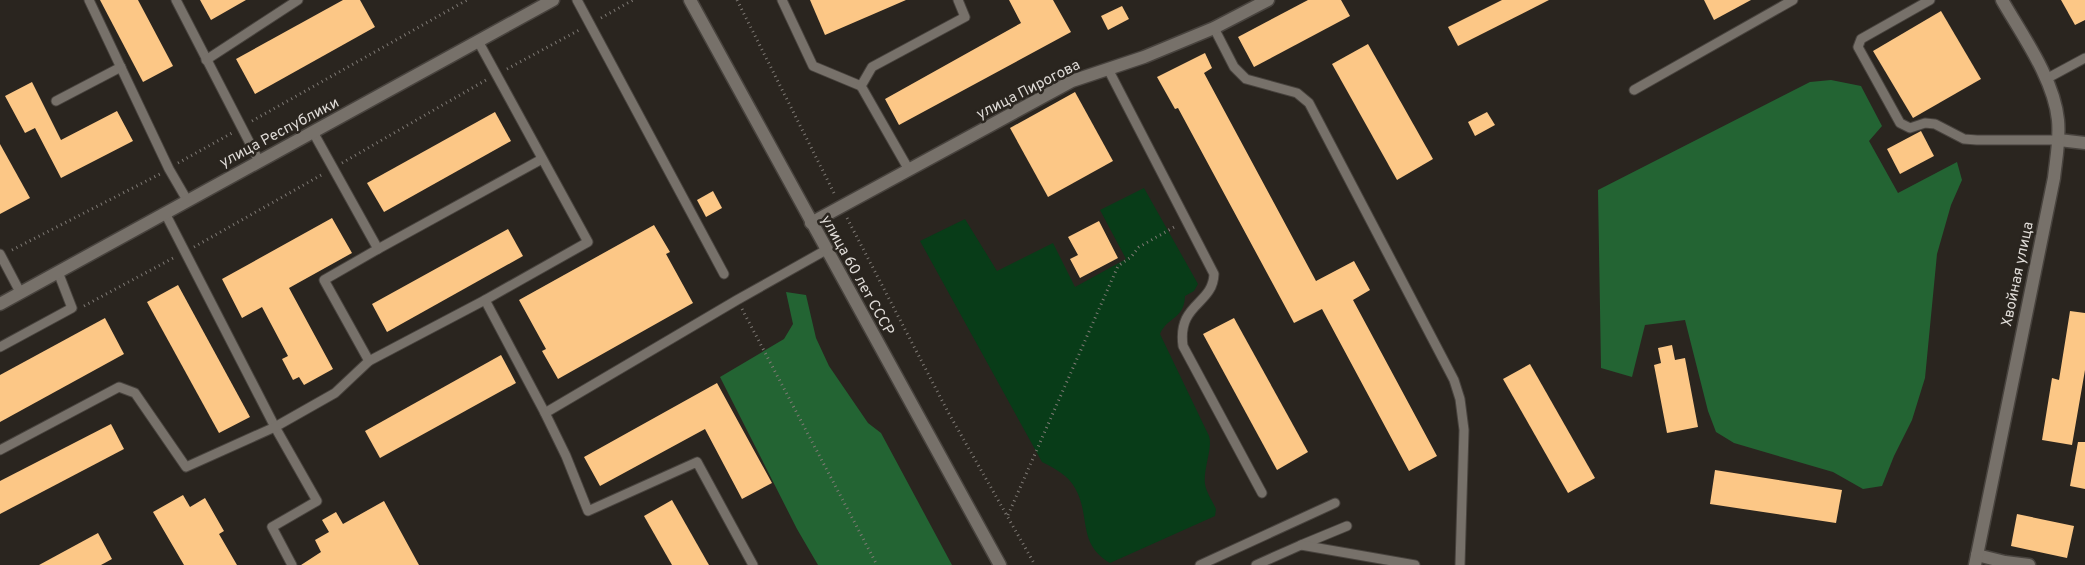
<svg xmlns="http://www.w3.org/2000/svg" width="2085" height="565" viewBox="0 0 2085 565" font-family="Overpass,sans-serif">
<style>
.green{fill:#083c18}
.forest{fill:#236433}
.building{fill:#fcc786}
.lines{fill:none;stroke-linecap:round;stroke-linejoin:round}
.lane-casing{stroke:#48433e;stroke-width:11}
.street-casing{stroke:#48433e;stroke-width:15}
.secondary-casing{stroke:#48433e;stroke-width:15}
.path{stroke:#7f7a75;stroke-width:3;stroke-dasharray:1 4;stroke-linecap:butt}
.lane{stroke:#77716a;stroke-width:9}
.street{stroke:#77716a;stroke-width:12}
.secondary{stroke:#77716a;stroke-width:12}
.labels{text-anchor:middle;stroke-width:5;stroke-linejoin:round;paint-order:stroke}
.street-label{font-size:15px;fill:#dedad6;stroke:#2a251f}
</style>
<rect width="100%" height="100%" fill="#2a251f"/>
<path class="green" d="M1144,188L1198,284L1194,291L1185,296C1184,320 1168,316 1160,334L1209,436C1213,448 1203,469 1205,484C1206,492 1213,502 1216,509L1215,516L1110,563C1077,544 1091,516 1075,488C1068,475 1054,468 1042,462L920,241L965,219L997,271L1053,243L1075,287L1126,259L1100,210Z"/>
<g class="forest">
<path d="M1831,80L1861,86L1882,126L1869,141L1898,193L1957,162L1962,180L1951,205L1937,254L1925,378L1912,420L1894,456L1882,486L1863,489L1833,472L1734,443L1716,432L1708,411L1685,320L1645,325L1632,377L1601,368L1598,190L1810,82Z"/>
<path d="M786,292L806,295L816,338L829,366L868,423L881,433L952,565H818L797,529L720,377L784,339L793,324Z"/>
</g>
<g class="building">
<path d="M100,0H138L173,66L143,82Z"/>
<path d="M200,0H246L211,20Z"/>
<path d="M343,0H360L375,27L255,94L236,59Z"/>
<path d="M810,0H906L825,35Z"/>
<path d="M1009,0H1053L1071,32L899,125L885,99L1021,23Z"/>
<path d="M1308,0H1341L1350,16L1254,67L1238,37Z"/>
<path d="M1502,0H1549L1458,46L1448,27Z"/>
<path d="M1704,0H1751L1714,20Z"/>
<path d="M2061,0H2085V20L2075,25Z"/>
<path d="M1122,6L1129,19L1108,30L1101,16Z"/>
<path d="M1941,11L1981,79L1913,118L1873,51Z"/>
<path d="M1368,44L1433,159L1397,180L1332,64Z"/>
<path d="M1205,53L1212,68L1204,73L1316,281L1354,261L1370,290L1353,300L1437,456L1409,471L1322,309L1294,323L1178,108L1175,109L1157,77Z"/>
<path d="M32,82L61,140L117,111L133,141L61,178L35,128L25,133L5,96Z"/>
<path d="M1075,92L1113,161L1048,197L1010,128Z"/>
<path d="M495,112L511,141L384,212L367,183Z"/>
<path d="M1487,112L1495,125L1475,136L1468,122Z"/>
<path d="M1921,131L1934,156L1900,174L1887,149Z"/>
<path d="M0,144L30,198L0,214Z"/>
<path d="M713,191L722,208L706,217L697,200Z"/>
<path d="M332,218L352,253L289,288L333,369L304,385L299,377L293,380L282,359L288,356L262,307L242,318L222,279Z"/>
<path d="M1099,221L1118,258L1080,278L1070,259L1078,255L1068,237Z"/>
<path d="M654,225L670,252L666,254L693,303L558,379L542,351L546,349L519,300Z"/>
<path d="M508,229L523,256L387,332L372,304Z"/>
<path d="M178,285L250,417L219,433L147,302Z"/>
<path d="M2070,311L2085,313V370L2072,445L2042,440L2052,378L2059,380Z"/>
<path d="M105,318L124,354L0,422V375Z"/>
<path d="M1234,318L1308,452L1277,470L1203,334Z"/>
<path d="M1672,345L1675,360L1685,358L1698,427L1667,433L1654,365L1661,363L1658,348Z"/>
<path d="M501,355L516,383L380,458L365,431Z"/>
<path d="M1530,364L1595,478L1568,493L1503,379Z"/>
<path d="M717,383L772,483L742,499L705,429L600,486L584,457Z"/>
<path d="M111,424L124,449L0,514V481Z"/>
<path d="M2078,442H2085V489L2070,486Z"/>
<path d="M1715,470L1842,490L1836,523L1710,504Z"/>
<path d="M183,495L190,507L205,498L224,531L219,534L237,565H184L153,512Z"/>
<path d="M672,500L709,565H672L644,516Z"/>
<path d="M384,501L419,565H301L321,552L315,540L329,532L322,520L336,512L343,524Z"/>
<path d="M2017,514L2074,526L2067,558L2011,546Z"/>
<path d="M98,533L112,559L101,565H39Z"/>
</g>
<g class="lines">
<defs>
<g id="lane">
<path d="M89,0L169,169L187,200"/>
<path d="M176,0L259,161"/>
<path d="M577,0L724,274"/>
<path d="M782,0L813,66L861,86"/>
<path d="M1930,0L1861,39L1858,47L1900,123L1910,128L1925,123L1935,124L1964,139L1977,140H2059"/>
<path d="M1214,28L1234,67L1246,79L1297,93L1309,103L1454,380L1460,399L1464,430L1460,565"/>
<path d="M206,60L298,0"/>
<path d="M1108,69L1214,274C1213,305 1177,303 1183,346L1262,493"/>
<path d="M2046,79L2085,58"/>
<path d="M1634,90L1793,0"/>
<path d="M56,101L121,67"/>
<path d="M909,170L861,86L872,67L965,17L958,0"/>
<path d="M165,213L275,427L317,501L272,527L292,565"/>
<path d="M378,249L542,159"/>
<path d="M0,254L20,292"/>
<path d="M485,300L545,413L737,300L826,250"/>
<path d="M0,347L72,308L58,272"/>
<path d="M369,361L485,300L588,242L478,41"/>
<path d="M545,413L566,456L588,511L697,462L753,565"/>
<path d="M0,450L119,387L135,393L186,467L275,427L335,393L369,361L324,280L378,249L313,132"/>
<path d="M1301,545L1347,526"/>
<path d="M1200,565L1335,503"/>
<path d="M1256,565L1301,545L1415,565"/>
</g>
<g id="street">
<path d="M2059,140L2085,143"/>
<path d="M811,223L1072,81L1144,57L1214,28L1268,0"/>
<path d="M1977,555L2005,562L2029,565"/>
<path d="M1975,565L2054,178C2056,159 2060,140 2058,120C2054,79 2022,35 2002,0"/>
</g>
<g id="secondary">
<path d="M690,0L1000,565"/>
<path d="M0,304L553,0"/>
</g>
</defs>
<use href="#lane" class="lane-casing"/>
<use href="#street" class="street-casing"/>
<use href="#secondary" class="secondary-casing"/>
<g class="path">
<path d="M737,0L835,195"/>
<path d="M601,18L633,0"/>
<path d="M507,69L581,29"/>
<path d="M252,121L467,0"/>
<path d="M178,163L232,133"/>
<path d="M342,163L486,80"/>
<path d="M847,218L948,412L1035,565"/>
<path d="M194,247L323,174"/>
<path d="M12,250L160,174"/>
<path d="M84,306L175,257"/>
<path d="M742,309L877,565"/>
<path d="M1008,515L1118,266L1131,257L1139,247L1176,226"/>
</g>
<use href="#lane" class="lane"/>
<use href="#street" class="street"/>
<use href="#secondary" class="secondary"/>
</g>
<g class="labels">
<g class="street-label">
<text transform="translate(1028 89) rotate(-27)" y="5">улица Пирогова</text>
<text transform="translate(279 132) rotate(-28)" y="5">улица Республики</text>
<text transform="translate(2017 274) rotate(-78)" y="5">Хвойная улица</text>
<text transform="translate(858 275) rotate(61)" y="5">улица 60 лет СССР</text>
</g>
</g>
</svg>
